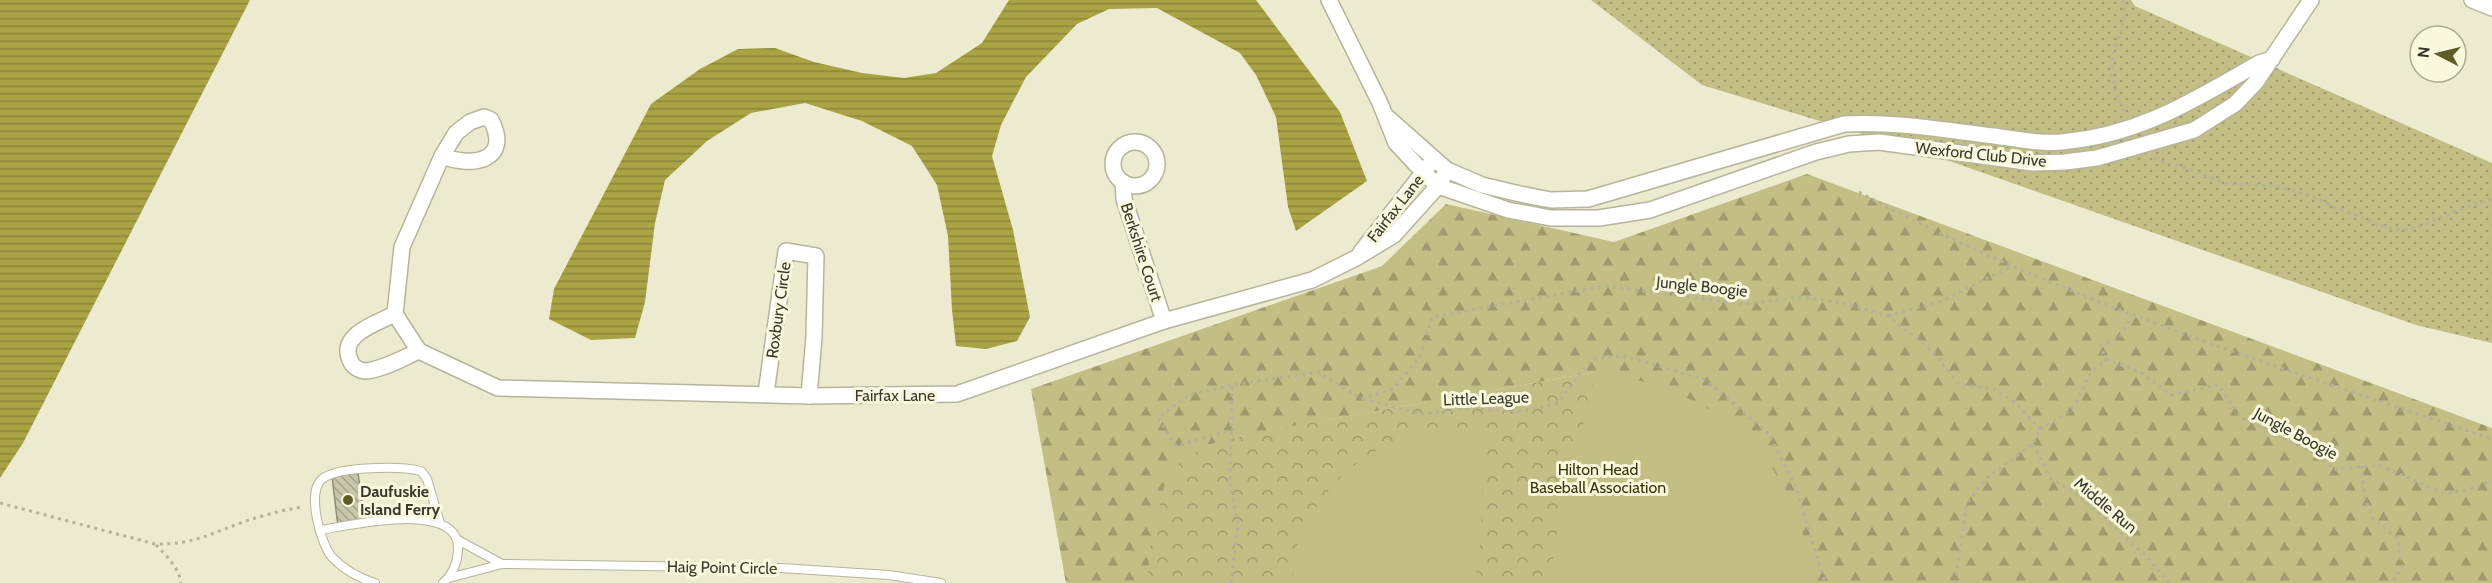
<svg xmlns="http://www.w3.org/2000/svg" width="2492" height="583" viewBox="0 0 2492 583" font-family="Cabin,sans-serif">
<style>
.grass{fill:url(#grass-dots)}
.forest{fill:url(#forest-firs)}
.park{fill:url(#park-crowns)}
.pitch{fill:#c2be84}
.water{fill:url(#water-rules)}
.building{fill:url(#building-back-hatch);stroke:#8f8d74;stroke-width:1.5}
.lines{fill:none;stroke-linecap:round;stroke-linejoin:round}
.lane-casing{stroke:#b6b59a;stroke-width:10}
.street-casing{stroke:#b6b59a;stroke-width:18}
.path{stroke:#b3b29b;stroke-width:3;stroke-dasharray:3 4.5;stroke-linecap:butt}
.lane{stroke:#fff;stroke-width:8}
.street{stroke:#fff;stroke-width:15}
.poi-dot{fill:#5f5c28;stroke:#faf8dc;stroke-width:2}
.labels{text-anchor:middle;stroke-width:6;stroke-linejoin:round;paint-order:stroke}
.street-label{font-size:16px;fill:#39382d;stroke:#faf8dc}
.park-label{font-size:16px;fill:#38340b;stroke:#faf8dc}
.poi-label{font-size:16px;font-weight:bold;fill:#39382d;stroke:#faf8dc;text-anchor:start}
</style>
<defs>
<pattern id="grass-dots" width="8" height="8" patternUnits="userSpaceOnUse" patternTransform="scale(1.5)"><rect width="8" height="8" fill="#c2be84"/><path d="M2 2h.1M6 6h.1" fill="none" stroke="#9f9b6c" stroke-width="1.8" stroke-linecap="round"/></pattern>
<pattern id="forest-firs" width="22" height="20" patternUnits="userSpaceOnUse" patternTransform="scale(1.5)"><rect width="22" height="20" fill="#c2be84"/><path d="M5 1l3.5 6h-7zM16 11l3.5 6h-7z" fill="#9f9b6c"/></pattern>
<pattern id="park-crowns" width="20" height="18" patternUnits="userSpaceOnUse" patternTransform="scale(1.5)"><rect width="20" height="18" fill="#c2be84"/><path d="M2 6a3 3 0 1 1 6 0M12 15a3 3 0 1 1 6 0" fill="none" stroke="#9f9b6c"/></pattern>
<pattern id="water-rules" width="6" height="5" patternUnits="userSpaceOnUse" patternTransform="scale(1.5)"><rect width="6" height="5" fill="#aaa343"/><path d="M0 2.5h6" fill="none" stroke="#8b8638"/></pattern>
<pattern id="building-back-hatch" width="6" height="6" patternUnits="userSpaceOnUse" patternTransform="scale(1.5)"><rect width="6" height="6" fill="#c7c6ab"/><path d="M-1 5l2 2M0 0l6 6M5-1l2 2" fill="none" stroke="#a3a28c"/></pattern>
</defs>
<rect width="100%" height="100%" fill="#ecebcf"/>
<path class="grass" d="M1591,0H2131L2135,6L2492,163V343L2416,325L1938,157L1702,85Z"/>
<path class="forest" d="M1807,174L2492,428V583H1813L1596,372L1327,420L1207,445L1149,583H1066L1031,389L1382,266L1446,204L1614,242Z"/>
<path class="park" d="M1596,372C1675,383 1748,418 1786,491C1801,520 1808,552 1815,583H1147L1150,549L1164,487L1180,462L1207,445L1259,432Z"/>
<g class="pitch">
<path d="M1596,372C1675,383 1748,418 1786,491C1801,520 1808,552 1815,583H1549L1556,538Z"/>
<path d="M1442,432L1484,435L1481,536L1475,583H1292C1294,571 1293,557 1297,546C1314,497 1355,453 1405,439C1417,435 1430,434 1442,432Z"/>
</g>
<g class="water">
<path d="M0,0H250L23,443L0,478Z"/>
<path d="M1009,0H1256L1340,112L1367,181L1296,231L1288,207L1276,117L1256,75L1240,53L1157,8L1109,9L1077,24L1026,77L1001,125L992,156L1013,230L1030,317L1017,341L986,349L956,346L952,310L948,236L937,185L912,146L862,121L805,103L751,113L707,141L665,180L655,223L645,302L635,338L591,340L549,319L554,289L651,104L700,69L738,49L775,48L814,62L862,73L904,78L936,73L982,43Z"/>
</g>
<path class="building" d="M358,473L365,523L338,527L332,476Z"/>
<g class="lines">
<defs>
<g id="lane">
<path d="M320,530C349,526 462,498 458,551C457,563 453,575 443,583"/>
<path d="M458,540L502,564"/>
<path d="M449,578L502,564L781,568L889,575L941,583"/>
<path d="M375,583C359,578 344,570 332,557C321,545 306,492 322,479C338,466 401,466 421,471L427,479L440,523"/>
</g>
<g id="street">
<path d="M1329,0L1380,103L1396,143L1424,173L1438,186L1508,210L1551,218H1599L1650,210L1816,152L1849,144L1879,142L2033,163L2065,162L2097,158L2194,130L2235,104L2256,82L2311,0"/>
<path d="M2472,0L2492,8"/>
<path d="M1386,116L1447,170L1482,185L1520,194L1551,200L1588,199L1844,124C1895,121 1943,130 1994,136C2015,139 2040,144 2062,142C2140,135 2192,101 2259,63L2272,59"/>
<circle cx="1135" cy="164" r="22"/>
<path d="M442,156C472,168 512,161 491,120L484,117L470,122L456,133L442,156L402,247L395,314L419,351L498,388L809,396L957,394L1164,321L1312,280L1356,258L1394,235L1438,186L1447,170"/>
<path d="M1123,182L1124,199L1164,321"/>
<path d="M1361,252L1429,165"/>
<path d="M395,314C375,324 337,335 351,362C353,367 360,371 366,371C384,369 403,358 419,351"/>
<path d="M766,393L786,251L816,256L814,337L809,396"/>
</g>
</defs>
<use href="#lane" class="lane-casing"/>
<use href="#street" class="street-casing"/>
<g class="path">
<path d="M2123,0C2128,27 2114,39 2112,64C2110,80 2118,99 2125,114"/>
<path d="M2154,159L2184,167L2227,184L2277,186L2307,194L2334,207L2391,229L2405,230L2421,226L2474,204L2492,199"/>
<path d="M1859,192C2059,300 2277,366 2492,439"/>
<path d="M1888,316L1942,301L2010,267"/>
<path d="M2106,361L2101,345L2120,337L2132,316"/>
<path d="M1363,399L1422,414L1462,409L1523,411L1558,403L1586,366L1596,358L1625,356L1706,380L1768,433L1796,487L1825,583"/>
<path d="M1234,429L1176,446L1158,418L1188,395L1232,385L1319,372L1361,399L1393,389L1420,357L1432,317L1605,286L1744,304L1801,297L1843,303L1888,316L1929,348L1959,384L1996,390L2017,404L2040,429"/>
<path d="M2040,429C2052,422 2066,416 2075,404C2088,384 2084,372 2108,360L2140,372L2171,395L2218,385L2241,417L2319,456L2334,469L2379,465L2445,494L2470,489L2492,481"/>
<path d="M2033,444L2051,479L2073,491L2107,520L2146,556L2169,583"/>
<path d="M2362,466L2364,495L2373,519L2397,538L2402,567L2392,583"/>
<path d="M0,503L155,544C193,545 212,533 246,521C264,515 283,510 302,507"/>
<path d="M156,545C166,555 179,568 181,583"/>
<path d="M1231,583L1238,525L1230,483L1232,385"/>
<path d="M1955,583L1967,503L1987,478L2033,444L2040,429"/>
</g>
<use href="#lane" class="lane"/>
<use href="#street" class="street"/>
</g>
<circle class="poi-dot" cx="348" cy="500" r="6"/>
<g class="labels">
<g class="street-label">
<text transform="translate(1981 154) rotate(6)" y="6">Wexford Club Drive</text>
<text transform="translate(1395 208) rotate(-52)" y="6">Fairfax Lane</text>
<text transform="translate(1142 252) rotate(72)" y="6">Berkshire Court</text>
<text transform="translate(1702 286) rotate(6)" y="6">Jungle Boogie</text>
<text transform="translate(778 310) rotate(-82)" y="6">Roxbury Circle</text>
<text x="895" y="401">Fairfax Lane</text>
<text transform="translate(1486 398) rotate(-2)" y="6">Little League</text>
<text transform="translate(2296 433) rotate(28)" y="6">Jungle Boogie</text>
<text transform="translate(2106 505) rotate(40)" y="6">Middle Run</text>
<text transform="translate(722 567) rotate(1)" y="6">Haig Point Circle</text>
</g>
<g class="park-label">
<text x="1598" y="475">Hilton Head<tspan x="1598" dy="18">Baseball Association</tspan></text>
</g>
<g class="poi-label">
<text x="360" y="497">Daufuskie<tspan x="360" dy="18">Island Ferry</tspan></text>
</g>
</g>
<g transform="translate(2438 54) rotate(277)"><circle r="28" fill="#faf8dc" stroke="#adab96" stroke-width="1.5"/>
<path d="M0-4.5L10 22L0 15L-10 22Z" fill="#5f5c28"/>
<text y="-9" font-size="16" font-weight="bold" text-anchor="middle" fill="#39382d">N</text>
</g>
</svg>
